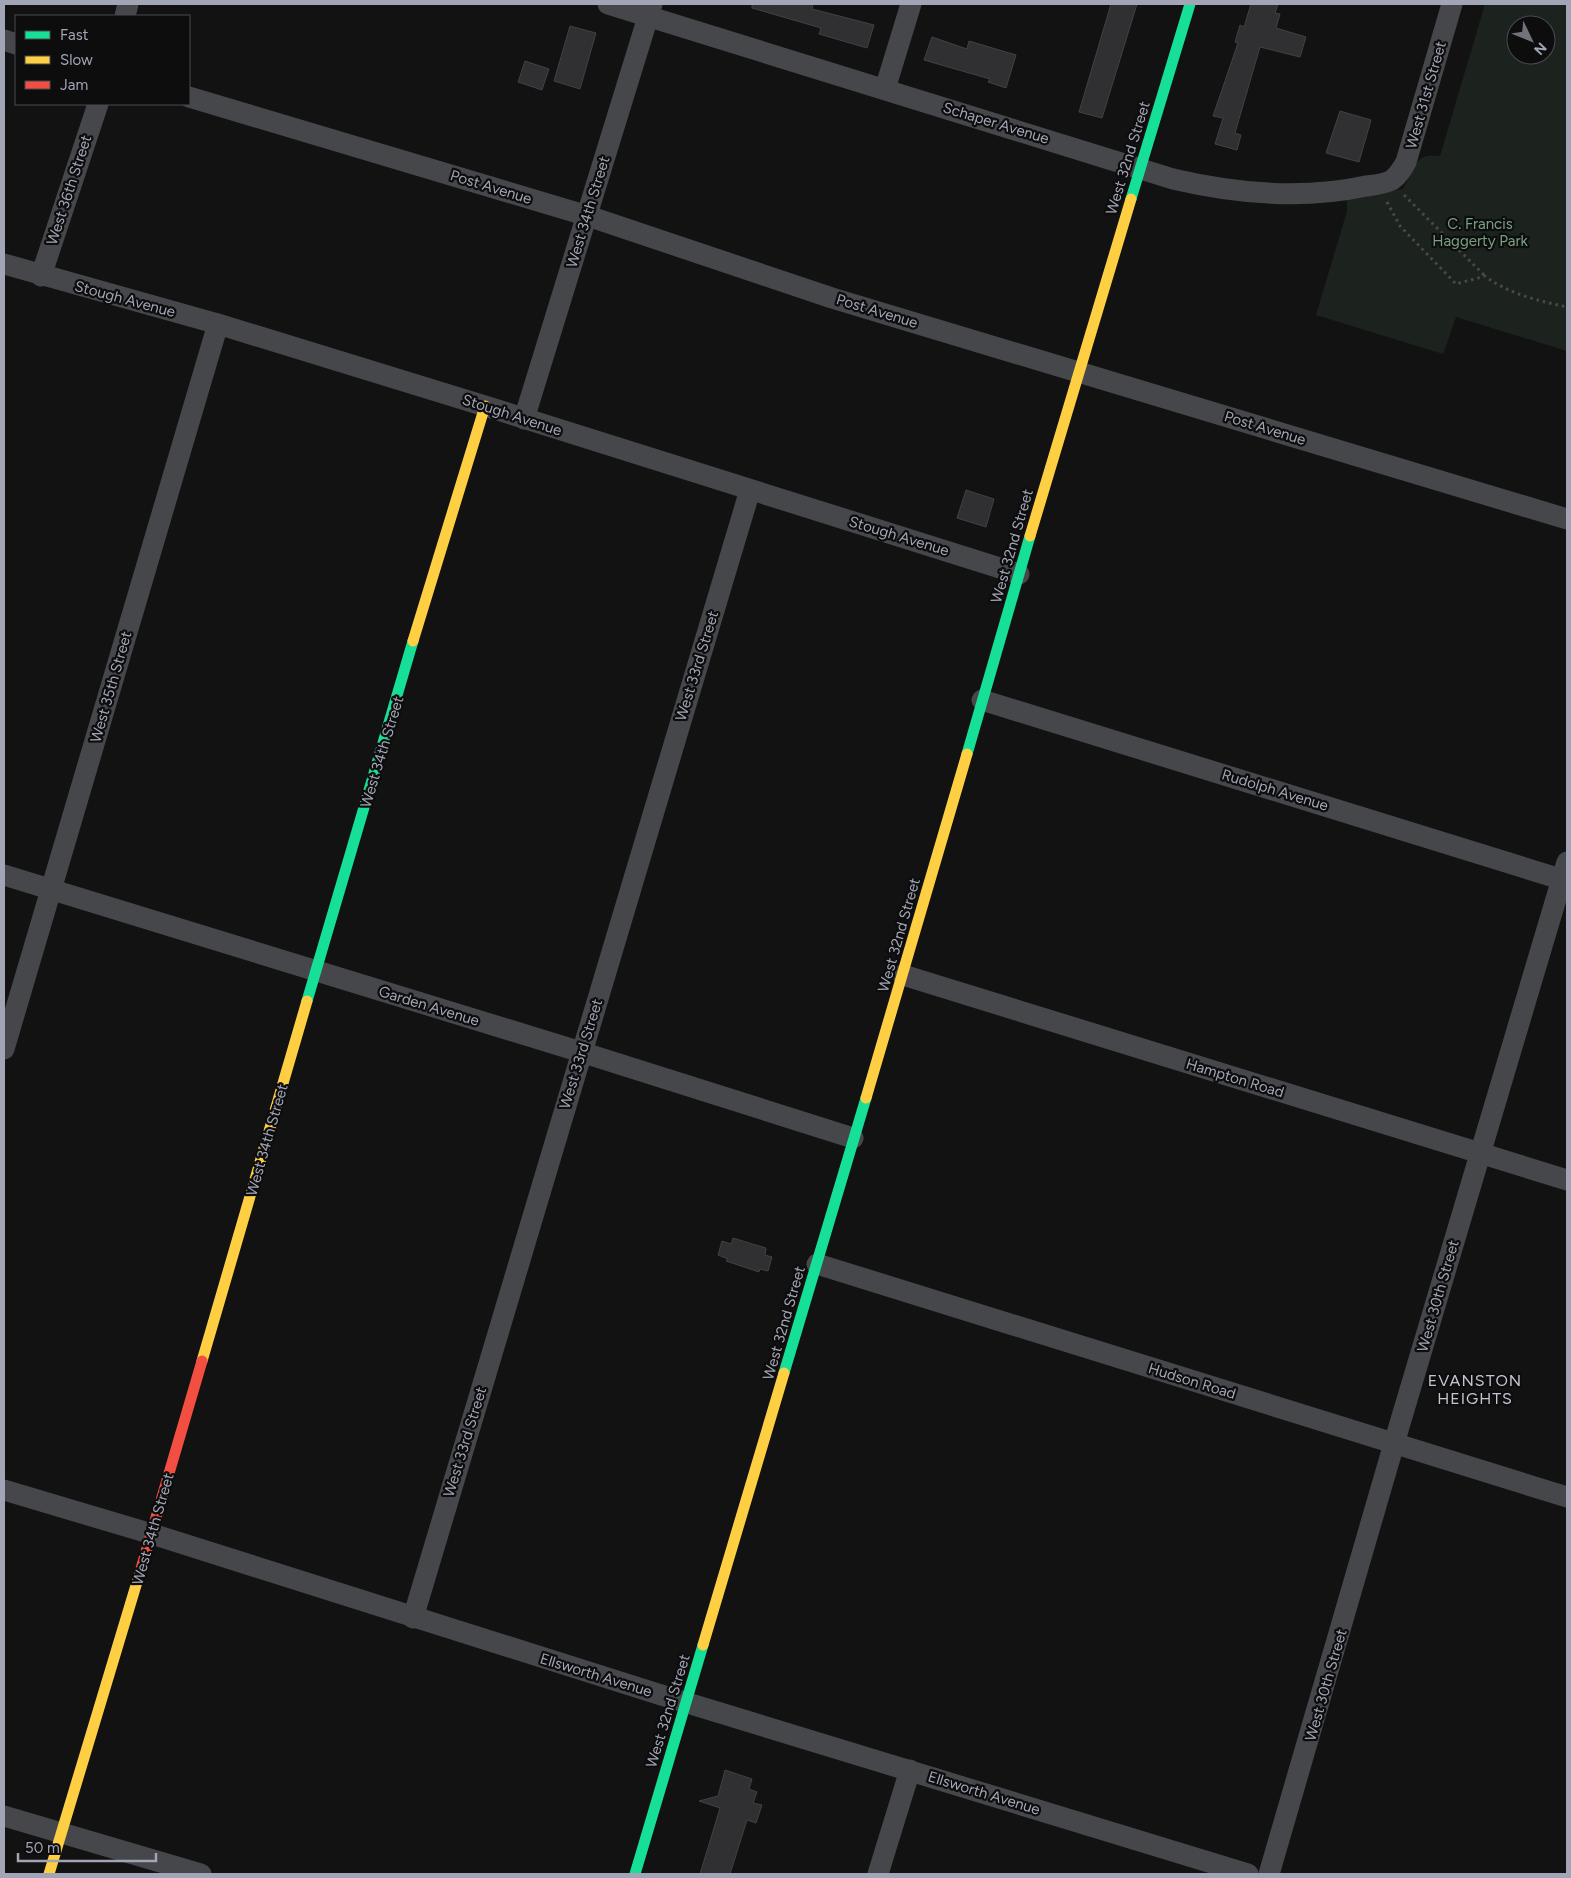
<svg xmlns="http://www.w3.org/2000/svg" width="1571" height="1878" viewBox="0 0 1571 1878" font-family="Figtree,sans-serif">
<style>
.green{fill:#1c231e;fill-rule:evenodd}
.building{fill:#303032;stroke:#414146}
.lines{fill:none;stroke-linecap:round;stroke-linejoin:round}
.path{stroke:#48484d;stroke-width:3;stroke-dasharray:2.5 4;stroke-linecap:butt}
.street{stroke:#46474b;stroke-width:21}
.fast{stroke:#16e098;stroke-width:11}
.slow{stroke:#ffcf43;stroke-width:11}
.jam{stroke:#f24e42;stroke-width:11}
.labels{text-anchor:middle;stroke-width:4.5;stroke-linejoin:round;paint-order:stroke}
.street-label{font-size:15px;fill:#a2a5b5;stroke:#0d0d0e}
.park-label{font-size:15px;fill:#78a181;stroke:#0d0d0e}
.neighbourhood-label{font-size:16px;letter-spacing:1px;fill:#c3c5d0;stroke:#0d0d0e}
</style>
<rect width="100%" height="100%" fill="#121212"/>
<path class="green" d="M1485,4H1567V351L1456,317L1443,354L1316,315L1347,211V199L1403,189C1414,170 1414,152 1440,156ZM1516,25H1546V55H1516Z"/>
<g class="building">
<path d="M752,4H813L812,9L874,25L867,48L819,34L821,28L752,8Z"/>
<path d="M1111,4H1137L1102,118L1079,112Z"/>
<path d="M1251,4H1278L1275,13L1280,14L1276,28L1306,37L1300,57L1260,47L1235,133L1241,135L1237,150L1215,144L1223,118L1213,116L1238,43L1235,42L1240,25L1244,27Z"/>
<path d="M570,26L596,33L580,89L554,81Z"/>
<path d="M932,37L967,49L969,41L1016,55L1006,88L988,82L990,79L924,60Z"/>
<path d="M525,61L549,69L542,90L518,82Z"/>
<path d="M1340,111L1371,120L1359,162L1326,153Z"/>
<path d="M966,490L994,499L986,527L957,518Z"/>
<path d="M733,1238L766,1248L765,1255L772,1257L768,1271L760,1269L759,1272L726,1261L728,1259L718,1255L722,1241L731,1244Z"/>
<path d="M725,1770L752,1779L749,1789L757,1792L753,1803L762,1805L756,1823L747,1820L730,1874H700L720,1808L699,1801L718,1796Z"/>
</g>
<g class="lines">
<g class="path">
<path d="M1404,195L1485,276"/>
<path d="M1387,202L1400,226L1456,284L1485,276C1509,294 1539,301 1567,307"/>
</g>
<g class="street">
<path d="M608,4L1173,179C1237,194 1302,200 1366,186C1374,185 1385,184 1392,180C1398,176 1402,169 1406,162L1452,4"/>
<path d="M125,16L128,4"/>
<path d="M4,40L16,44"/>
<path d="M885,89L911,4"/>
<path d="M189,97L588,216L832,298L1567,519"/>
<path d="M4,264L218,324L485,406L1019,574"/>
<path d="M41,276L98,104"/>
<path d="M524,419L652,4"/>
<path d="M982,700L1567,881"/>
<path d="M4,875L581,1052L853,1138"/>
<path d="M903,975L1567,1180"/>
<path d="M4,1049L218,324"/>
<path d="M817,1264L1567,1497"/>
<path d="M4,1490L152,1534L658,1694L1248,1874"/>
<path d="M413,1618L750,490"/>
<path d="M4,1816L201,1874"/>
<path d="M878,1874L910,1770"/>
<path d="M1269,1874L1398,1430L1567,862"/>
</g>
<g class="fast">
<path d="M1131,199L1190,4"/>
<path d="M967,754L1030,536"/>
<path d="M307,1001L413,641"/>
<path d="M784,1373L866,1098"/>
<path d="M635,1874L703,1645"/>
</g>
<g class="slow">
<path d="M1030,536L1131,199"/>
<path d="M413,641L485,406"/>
<path d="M866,1098L967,754"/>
<path d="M202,1361L307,1001"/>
<path d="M703,1645L784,1373"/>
<path d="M49,1874L140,1572"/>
</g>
<path class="jam" d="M140,1572L202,1361"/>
</g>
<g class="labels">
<g class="street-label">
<text transform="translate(1426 95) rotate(-74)" y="5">West 31st Street</text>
<text transform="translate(996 123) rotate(17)" y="5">Schaper Avenue</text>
<text transform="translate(1128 158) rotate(-73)" y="5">West 32nd Street</text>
<text transform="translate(491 187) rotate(17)" y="5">Post Avenue</text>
<text transform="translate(69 190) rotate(-72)" y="5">West 36th Street</text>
<text transform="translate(588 212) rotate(-73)" y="5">West 34th Street</text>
<text transform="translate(125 299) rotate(15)" y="5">Stough Avenue</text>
<text transform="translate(877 311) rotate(17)" y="5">Post Avenue</text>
<text transform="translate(512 415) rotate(18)" y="5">Stough Avenue</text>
<text transform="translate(1265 428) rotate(17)" y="5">Post Avenue</text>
<text transform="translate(899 536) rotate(17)" y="5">Stough Avenue</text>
<text transform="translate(1012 546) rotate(-74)" y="5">West 32nd Street</text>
<text transform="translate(697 666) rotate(-73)" y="5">West 33rd Street</text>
<text transform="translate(111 687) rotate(-74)" y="5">West 35th Street</text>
<text transform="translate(382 752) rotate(-73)" y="5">West 34th Street</text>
<text transform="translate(1275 790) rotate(17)" y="5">Rudolph Avenue</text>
<text transform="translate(899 935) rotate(-74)" y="5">West 32nd Street</text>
<text transform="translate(429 1006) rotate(17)" y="5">Garden Avenue</text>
<text transform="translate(581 1054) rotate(-73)" y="5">West 33rd Street</text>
<text transform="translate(1235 1078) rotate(17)" y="5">Hampton Road</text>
<text transform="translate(267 1140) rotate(-74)" y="5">West 34th Street</text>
<text transform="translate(1438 1296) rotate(-74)" y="5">West 30th Street</text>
<text transform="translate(784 1323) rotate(-74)" y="5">West 32nd Street</text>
<text transform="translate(1192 1381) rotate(17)" y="5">Hudson Road</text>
<text transform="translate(465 1442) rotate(-73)" y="5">West 33rd Street</text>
<text transform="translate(153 1529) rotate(-74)" y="5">West 34th Street</text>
<text transform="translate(596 1675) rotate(17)" y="5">Ellsworth Avenue</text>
<text transform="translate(1326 1685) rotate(-74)" y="5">West 30th Street</text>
<text transform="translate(668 1711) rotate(-73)" y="5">West 32nd Street</text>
<text transform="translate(984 1793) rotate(17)" y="5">Ellsworth Avenue</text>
</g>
<g class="park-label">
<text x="1480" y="229">C. Francis<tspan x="1480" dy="17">Haggerty Park</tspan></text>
</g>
<g class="neighbourhood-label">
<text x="1475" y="1386">EVANSTON<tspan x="1475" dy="18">HEIGHTS</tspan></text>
</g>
</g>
<rect width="1571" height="1878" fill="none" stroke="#a2a5b5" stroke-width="10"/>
<rect x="15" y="15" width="175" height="90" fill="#0d0d0e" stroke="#494a51"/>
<rect x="25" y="31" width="25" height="8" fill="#16e098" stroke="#494a51"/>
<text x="60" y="40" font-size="15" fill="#a2a5b5">Fast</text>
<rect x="25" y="56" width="25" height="8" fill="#ffcf43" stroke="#494a51"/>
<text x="60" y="65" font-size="15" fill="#a2a5b5">Slow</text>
<rect x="25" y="81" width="25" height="8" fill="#f24e42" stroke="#494a51"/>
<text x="60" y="90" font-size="15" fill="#a2a5b5">Jam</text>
<g transform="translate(1531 40) rotate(133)"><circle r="24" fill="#0d0d0e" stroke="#494a51"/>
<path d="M0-4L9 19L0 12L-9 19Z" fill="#70727c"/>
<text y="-8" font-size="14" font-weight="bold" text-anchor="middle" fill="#a2a5b5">N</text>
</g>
<path d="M18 1853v8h138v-8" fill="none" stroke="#a2a5b5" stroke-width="2.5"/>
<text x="25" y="1853" font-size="15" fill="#a2a5b5" stroke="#0d0d0e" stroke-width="4" paint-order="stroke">50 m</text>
</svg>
